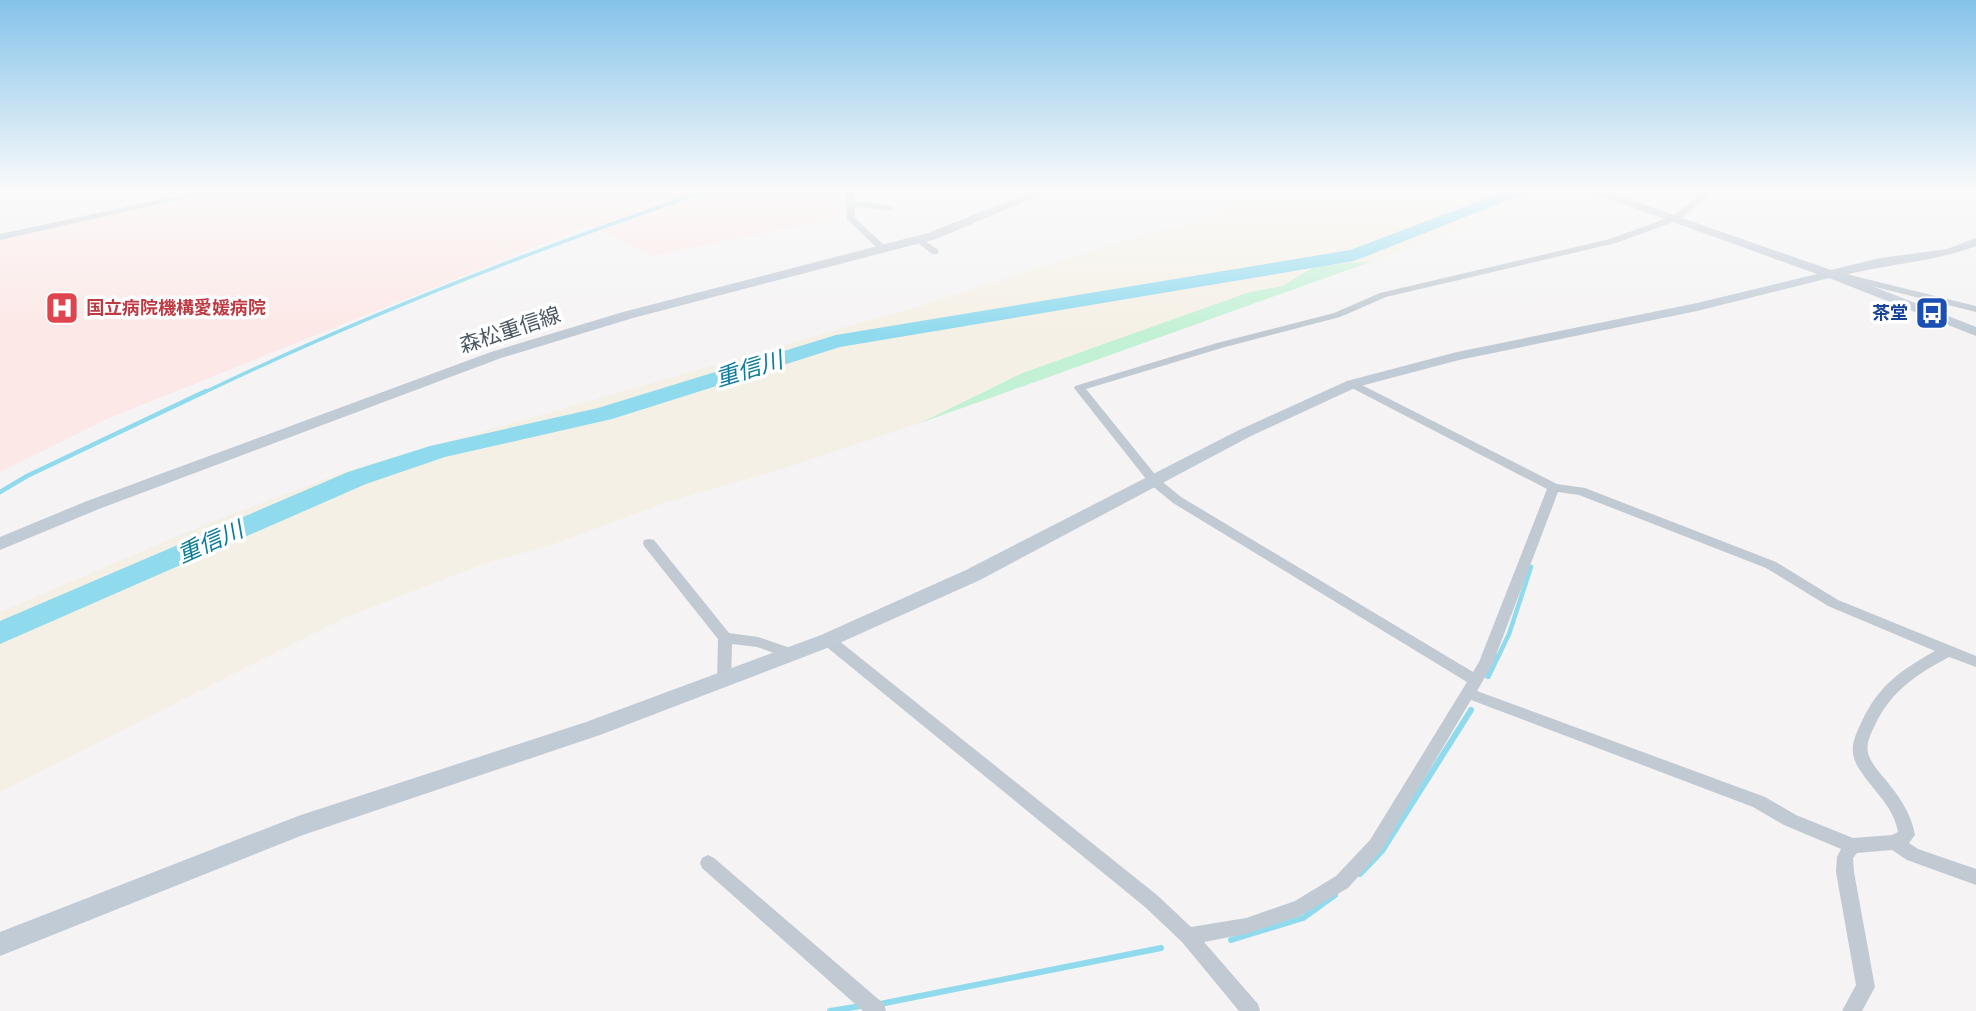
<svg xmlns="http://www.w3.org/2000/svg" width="1976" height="1011" viewBox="0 0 1976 1011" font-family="Manrope,'Noto Sans JP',sans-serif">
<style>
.medical{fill:#fce8e6}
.green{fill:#c3f1d5}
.sand{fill:#f5f0e5}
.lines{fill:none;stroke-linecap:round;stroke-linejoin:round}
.stream-far2{stroke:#90daee;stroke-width:3.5}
.stream-far1{stroke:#90daee;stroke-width:4.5}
.stream{stroke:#90daee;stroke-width:6}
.river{fill:#90daee;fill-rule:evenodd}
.street{fill:#c1cad2;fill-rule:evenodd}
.secondary{fill:#c1cbd6;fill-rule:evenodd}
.rail-casing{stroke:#b5b8bd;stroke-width:5}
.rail{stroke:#fff;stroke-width:3.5;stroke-dasharray:10;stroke-linecap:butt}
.labels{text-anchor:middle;stroke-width:7;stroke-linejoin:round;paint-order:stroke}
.far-health-label{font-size:18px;font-weight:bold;fill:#be3a42;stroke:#fff;text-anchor:start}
.far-transit-label{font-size:18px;font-weight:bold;fill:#164399;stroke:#fff;text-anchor:end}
.street-label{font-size:21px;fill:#4a5661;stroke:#fff}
.water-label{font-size:23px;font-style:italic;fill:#0c7c9b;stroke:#fff}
</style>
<rect width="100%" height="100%" fill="#f5f3f3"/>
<path class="medical" d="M221,191H841V197L840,218L650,256L590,225L109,418L0,472V238Z"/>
<path class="green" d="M1373,261L920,423L1022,373L1249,292L1282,286L1315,266Z"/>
<path class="sand" d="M1266,191H1465L1508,209L1472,219L1467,227L1373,261L1315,266L1282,286L1249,292L1022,373L920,423L785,468L667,502L554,544L483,564L344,618L0,792V612L201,526L346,471L923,305L1149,233L1195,222Z"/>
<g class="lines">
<path class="stream-far2" d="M203,393C366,315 535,249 706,191"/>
<g class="stream-far1">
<path d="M0,492L27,476L206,391"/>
<path d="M1497,659L1509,634L1531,567"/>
</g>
<g class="stream">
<path d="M1488,676L1497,657"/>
<path d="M1360,874L1382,851L1471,710"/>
<path d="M1231,940L1303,918L1335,895"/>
<path d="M880,1004L1161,948"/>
<path d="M830,1011L861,1006"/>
</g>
<path class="river" d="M1506,191H1531L1354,261L840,347L612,419L445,457L366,484L0,644V621L348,472L430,446L598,408L836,335L1350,250Z"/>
<g class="street">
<path d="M201,191H217L0,240V234Z"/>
<path d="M846,191H854V201L889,205L893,208L889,211L855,206V218L887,248V252H881L847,219Z"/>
<path d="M1705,191H1714L1679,220L1616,243L1386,297L1340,317L1225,347L1086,389L1158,478L1181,497L1473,672L1479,662L1547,489L1348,386L1347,384L1348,382H1356L1557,484L1585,488L1776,562L1838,600L1976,656V667L1949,657C1917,674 1891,691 1875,725C1870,735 1865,746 1869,756C1872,764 1879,772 1885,779C1899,796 1911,813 1915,835L1909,843L1918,849L1976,869V885L1907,860L1892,850L1857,853L1853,858L1854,872L1875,987L1862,1011H1842L1856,985L1836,872L1837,857L1841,849L1784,825L1753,807L1471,700L1382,850L1348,888L1300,916L1246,934L1204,942L1258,1004L1260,1011H1239L1182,942L1145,907L823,644L821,640L823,636L828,635L833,636L1157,895L1191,927L1246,918L1295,901L1336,876L1370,840L1467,682L1173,503L1150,484L1074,388L1075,386L1217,343L1334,313L1380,293L1610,239L1673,216ZM1558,492L1579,495L1766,568L1828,606L1935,651C1901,670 1879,685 1862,721C1854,738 1848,750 1858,767C1871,789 1894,806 1898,832L1892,835L1853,838L1796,815L1765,797L1477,691L1493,663Z"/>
<path d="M920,237L938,250V254H932L917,242V238Z"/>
<path d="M1834,271L1976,306V312L1831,276L1829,274Z"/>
<path d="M649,539L654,540L729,633L758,637L796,650L798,654L796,658L791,659L757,647L732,644L731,681L729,685L724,687L719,685L717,681L718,639L644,546L643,543L644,540Z"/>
<path d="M708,855L714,858L884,1004L886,1011H863L702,868L700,863L702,858Z"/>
</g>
<g class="secondary">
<path d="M1034,191H1050L936,239L633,318L501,358L99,509L0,550V537L87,501L491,352L623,312L928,233Z"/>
<path d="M1587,191H1605L1831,270L1880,258L1947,249L1976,238V246C1934,262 1888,264 1844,275L1976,327V336L1829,278L1697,311L1459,360L1357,387L1249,437L980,580L835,645L600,735L303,835L0,956V932L298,816L586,722L821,635L966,570L1237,431L1347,381L1457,352L1697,303L1817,274Z"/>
</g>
<defs>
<path id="rail" d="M0,193L10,191"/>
</defs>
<use href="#rail" class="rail-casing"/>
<use href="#rail" class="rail"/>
</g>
<linearGradient id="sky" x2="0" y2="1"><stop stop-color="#85c3ea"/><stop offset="0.57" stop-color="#fafafa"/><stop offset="1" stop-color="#fafafa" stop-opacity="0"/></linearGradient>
<rect width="1976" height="333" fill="url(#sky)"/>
<defs>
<symbol id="hospital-square" viewBox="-11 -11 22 22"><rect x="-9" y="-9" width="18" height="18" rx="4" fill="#e0444e" stroke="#fff"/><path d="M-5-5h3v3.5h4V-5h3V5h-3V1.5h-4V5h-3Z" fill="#fff"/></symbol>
<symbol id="bus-square" viewBox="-11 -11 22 22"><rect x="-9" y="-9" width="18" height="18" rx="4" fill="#1a4fb4" stroke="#fff"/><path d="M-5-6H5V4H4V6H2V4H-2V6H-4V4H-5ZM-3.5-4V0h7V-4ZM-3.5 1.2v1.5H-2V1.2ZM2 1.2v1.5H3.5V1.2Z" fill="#fff"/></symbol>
</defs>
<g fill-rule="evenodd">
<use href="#hospital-square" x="43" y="289" width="38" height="38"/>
<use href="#bus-square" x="1913" y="294" width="38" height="38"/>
</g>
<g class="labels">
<g class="far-health-label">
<text x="86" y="314">国立病院機構愛媛病院</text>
</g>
<g class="far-transit-label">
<text x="1908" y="319">茶堂</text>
</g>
<g class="street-label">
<text transform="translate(510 330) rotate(-18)" y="7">森松重信線</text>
</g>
<g class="water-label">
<text transform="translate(749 369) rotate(-17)" y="8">重信川</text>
<text transform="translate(210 542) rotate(-24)" y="8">重信川</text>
</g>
</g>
</svg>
